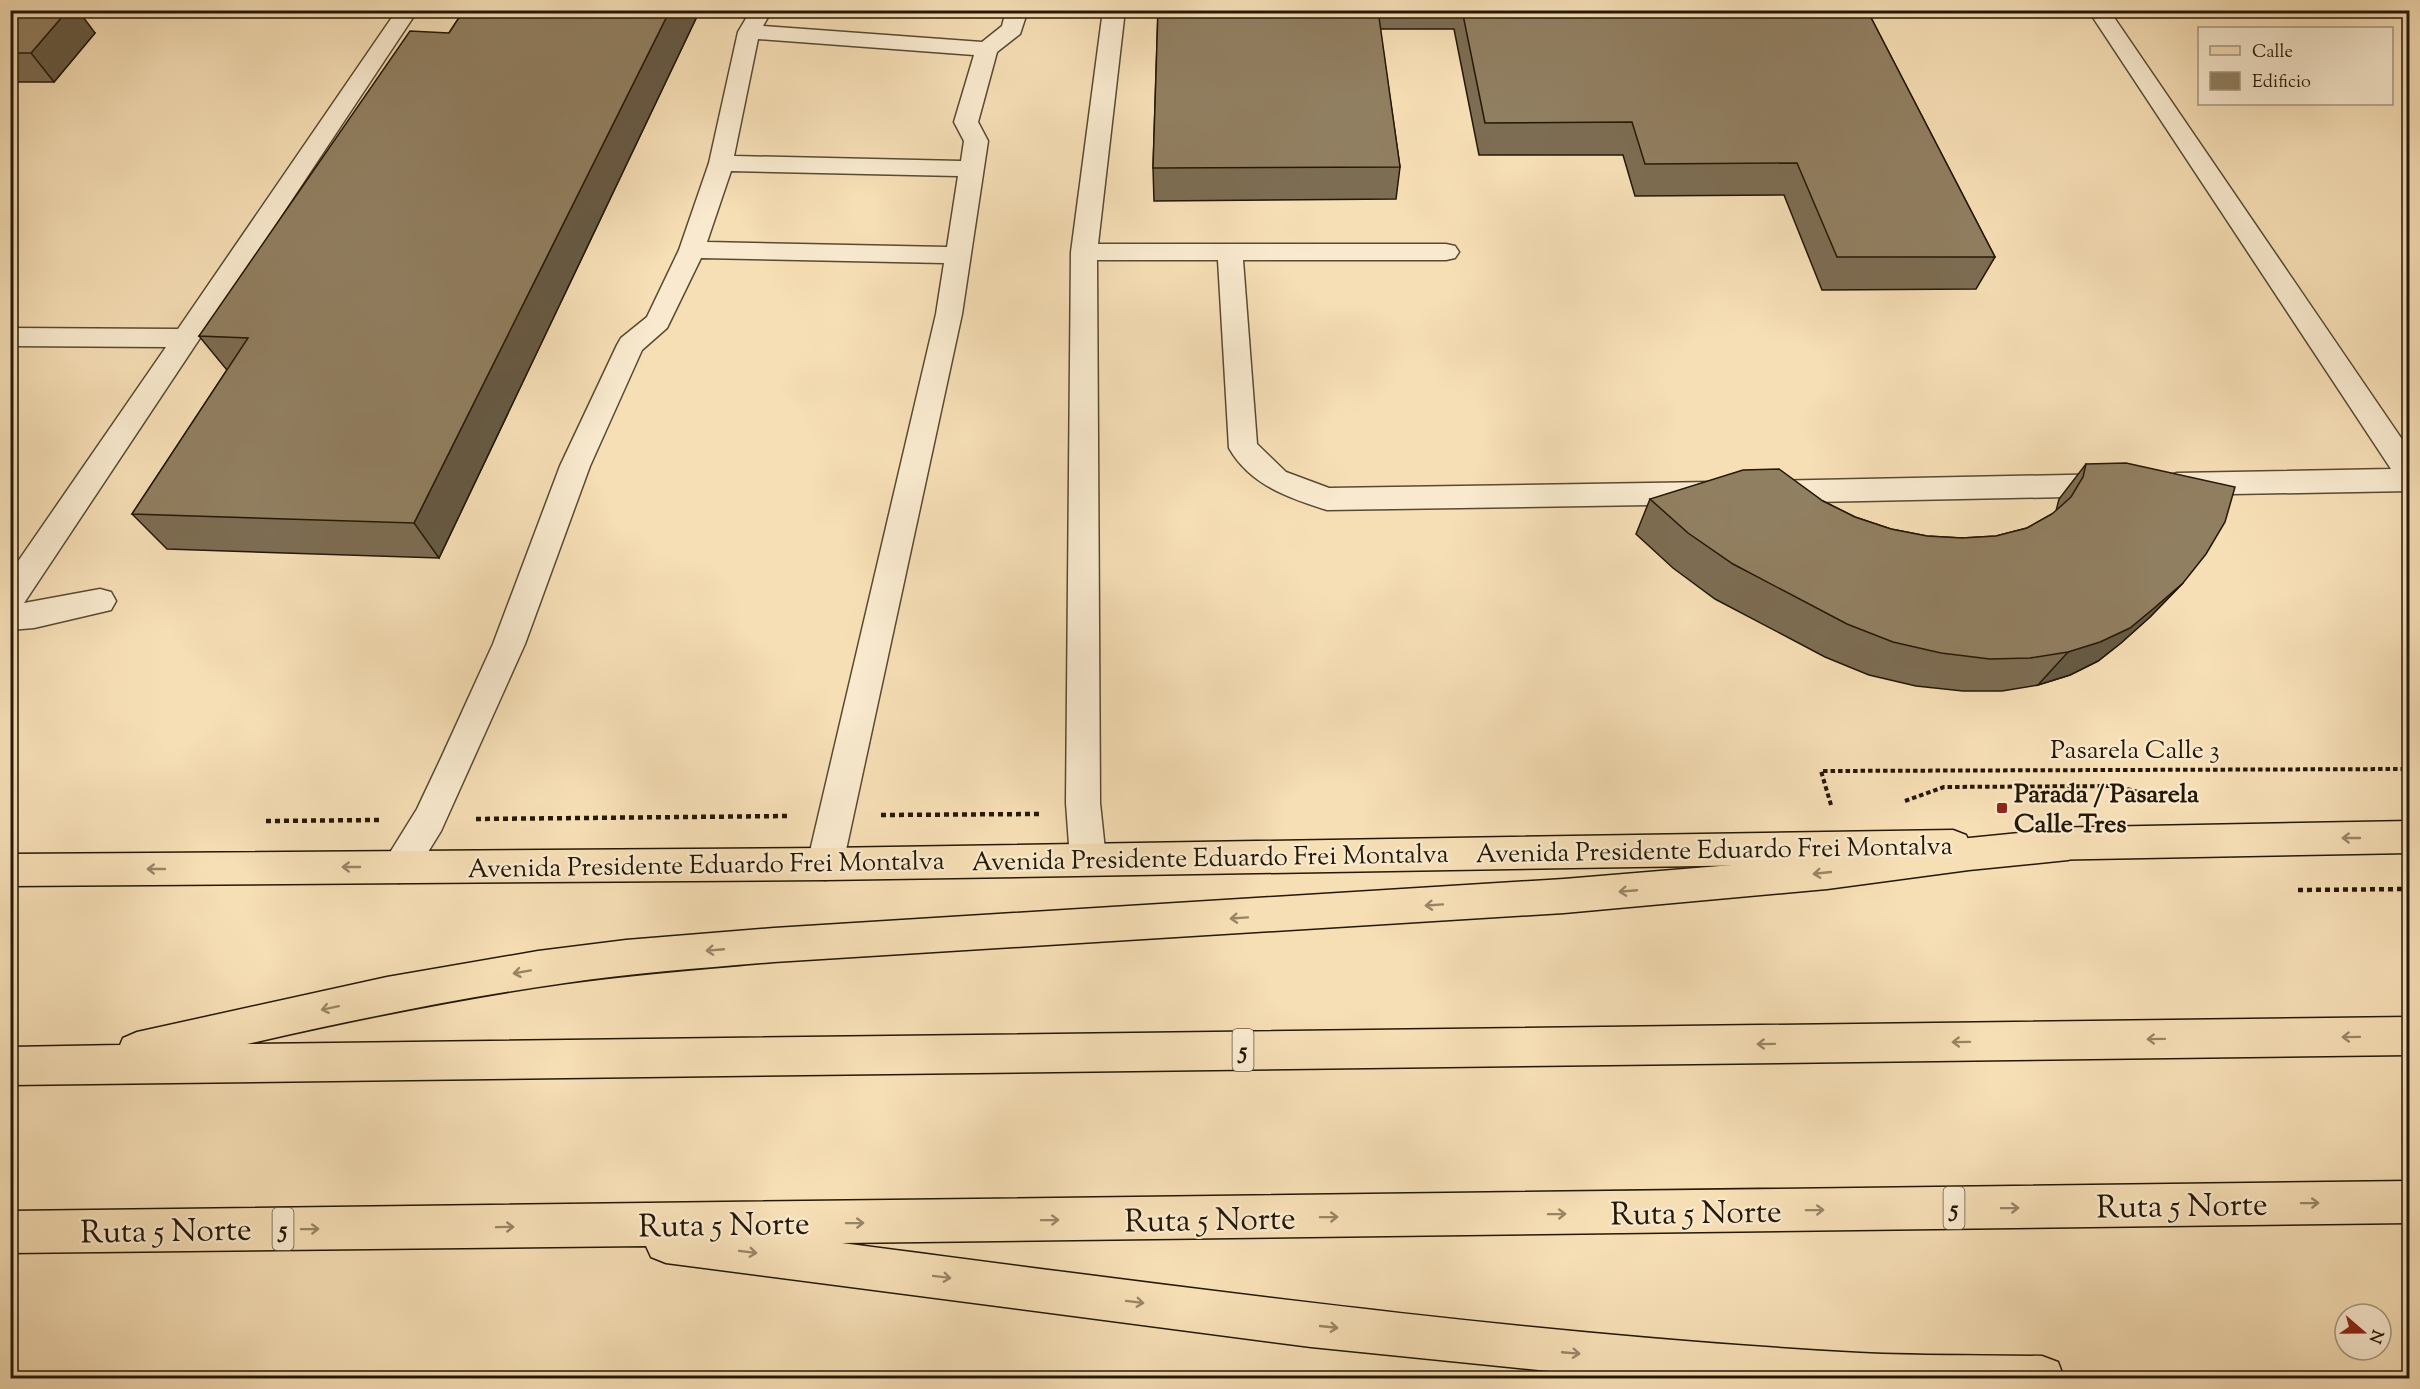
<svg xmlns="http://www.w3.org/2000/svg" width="2420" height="1389" viewBox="0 0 2420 1389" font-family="'Sorts Mill Goudy',serif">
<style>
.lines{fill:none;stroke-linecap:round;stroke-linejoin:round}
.minor-casing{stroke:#584a32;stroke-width:3}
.major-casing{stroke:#241806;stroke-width:3}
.highway-casing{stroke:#241806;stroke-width:3}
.path-far1{stroke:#241806;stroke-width:4;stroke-dasharray:4.5 3;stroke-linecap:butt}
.path{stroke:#241806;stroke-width:4.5;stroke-dasharray:5 4;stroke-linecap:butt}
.minor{fill:#f9eacf;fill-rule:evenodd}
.major{fill:#f6deb5;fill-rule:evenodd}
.highway{fill:#f6deb5;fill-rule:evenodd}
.wall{fill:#7d6d53;stroke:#241806;stroke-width:1.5}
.shaded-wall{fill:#665944;stroke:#241806;stroke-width:1.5}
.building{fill:#917f61;stroke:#241806;stroke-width:1.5}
.oneway{stroke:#988566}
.poi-dot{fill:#8f2418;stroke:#f9eacf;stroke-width:2}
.labels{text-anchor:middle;stroke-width:4.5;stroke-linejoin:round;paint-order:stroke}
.shield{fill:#f9eacf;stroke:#645742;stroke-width:1.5}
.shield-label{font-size:24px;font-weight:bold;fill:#241806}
.street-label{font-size:26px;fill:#241806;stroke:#f9eacf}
.poi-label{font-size:26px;font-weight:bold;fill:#241806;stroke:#f9eacf;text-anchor:start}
.near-street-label{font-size:32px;fill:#241806;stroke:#f9eacf}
</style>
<rect width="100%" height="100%" fill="#f6deb5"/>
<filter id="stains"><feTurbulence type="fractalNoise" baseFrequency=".00333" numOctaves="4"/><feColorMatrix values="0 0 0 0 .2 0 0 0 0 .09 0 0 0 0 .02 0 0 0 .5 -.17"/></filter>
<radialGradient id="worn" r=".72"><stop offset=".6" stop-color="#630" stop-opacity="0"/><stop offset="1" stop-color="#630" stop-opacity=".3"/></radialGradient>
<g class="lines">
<defs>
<g id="minor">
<path d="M397,10H418L24,603L100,589L111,592L116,601L111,610L34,628L10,630V573L166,347L10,346V328L178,329Z"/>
<path d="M751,10H772L763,26L982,42L1002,26L1006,10H1028L1020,34L997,52L978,122L988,141L962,314L843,864L838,875L825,880L812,875L807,864L936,314L944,263L701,258L667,328L642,350L590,466L525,644L441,831L412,878L399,883L386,878L381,867L417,809L442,756L493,644L560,466L617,345L621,338L647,317L679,250L709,163L738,32ZM758,39L974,55L954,122L964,141L961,161L734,156ZM731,171L958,176L947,247L707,242Z"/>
<path d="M1103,10H1125L1098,244H1446L1455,246L1459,252L1455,258L1446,260H1243L1257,444L1286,472L1329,488L1712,482L1722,485L1727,493L1722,501L1712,504L1327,510C1289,498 1250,485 1229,448L1218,260H1097L1100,803L1106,859L1101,870L1088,875L1075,870L1070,859L1066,803L1071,252Z"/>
<path d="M2088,10H2109L2410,451V491L2177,495L2167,492L2162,484L2167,476L2177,473L2391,469Z"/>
<path d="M2114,474L2124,477L2129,485L2124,493L2114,496L1763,503L1753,500L1748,492L1753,484L1763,481Z"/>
</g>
<g id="major">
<path d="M2410,821V853L2040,860L2027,855L2022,844L2027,833L2040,828Z"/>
<path d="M1953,830L1966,835L1971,846L1966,857L1953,862L825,880L10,886V854L825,848Z"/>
</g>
<g id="highway">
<path d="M2068,828L2081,833L2086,844L2081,855L2068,860L1969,870L1827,889L1564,913L774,962C704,968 634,973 565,983C458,998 352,1020 247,1044L2410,1017V1055L10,1085V1047L120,1045L123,1038L137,1032L387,977L538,951L626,940L774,928L1564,879L1827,857L1969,838Z"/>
<path d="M2410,1181V1223L842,1243C1181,1287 1519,1334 1860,1353C1921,1356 1982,1355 2042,1356L2058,1362L2064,1378H1617L1311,1347L666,1263L651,1257L646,1246L10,1253V1211Z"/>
</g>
</defs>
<use href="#minor" class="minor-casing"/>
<use href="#major" class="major-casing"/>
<use href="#highway" class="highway-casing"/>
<g class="path-far1">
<path d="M1905,801L1944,787L2117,786L2152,796"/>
<path d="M1831,805L1821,771L2410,769"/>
</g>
<g class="path">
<path d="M881,815L1039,814"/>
<path d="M476,819L790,816"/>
<path d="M266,821L379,820"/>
<path d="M2298,890L2410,889"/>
</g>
<use href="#minor" class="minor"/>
<use href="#major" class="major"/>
<use href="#highway" class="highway"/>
</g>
<g class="wall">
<path d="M10,10L95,33L54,82H10Z"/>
<path d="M464,10H700L439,558L167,549L132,514L227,370L199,336L449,33Z"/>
<path d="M1158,10H1867L1995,257L1976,289L1822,290L1784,195L1635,196L1623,155H1479L1454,29H1380L1400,167L1396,199L1154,201L1153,168Z"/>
<path d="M1973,10H2079L2077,14L1976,15Z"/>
<path d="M2086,464L2183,583L2150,617L2121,643L2098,661L2070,675L2038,685L2002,691H1963L1916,686L1869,675L1825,657L1715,599L1673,568L1636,534L1650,499L1823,501L1855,517L1891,529L1927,536L1962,538L1996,536L2027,528L2052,514L2056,511L2059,499Z"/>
</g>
<g class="shaded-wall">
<path d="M68,10H78L95,33L54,82L31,53Z"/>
<path d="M670,10H700L439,558L414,523Z"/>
<path d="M2183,583L2150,617L2121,643L2098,661L2070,675L2038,685L2068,652Z"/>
</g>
<g class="building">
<path d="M10,10H68L31,53H10Z"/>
<path d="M464,10H670L414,523L132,514L248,338L199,336L410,31L449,33Z"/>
<path d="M1158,10H1378L1400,167L1153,168Z"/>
<path d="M1462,10H1867L1995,257H1837L1797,163L1645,164L1632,122L1485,123Z"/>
<path d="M2126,463L2235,487L2225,522L2206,554L2183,583L2153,609L2130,628L2100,642L2068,652L2030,658L1990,659L1941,653L1893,642L1847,624L1733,564L1688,533L1650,499L1743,470L1779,469L1823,501L1855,517L1891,529L1927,536L1962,538L1996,536L2027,528L2052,514L2071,497L2083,477L2086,464Z"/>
</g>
<defs><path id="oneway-shaft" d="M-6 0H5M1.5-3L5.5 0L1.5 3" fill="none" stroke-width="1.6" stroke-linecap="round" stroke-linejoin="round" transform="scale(1.5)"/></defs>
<g class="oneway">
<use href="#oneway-shaft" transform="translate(2351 838) rotate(180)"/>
<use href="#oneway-shaft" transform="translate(351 867) rotate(180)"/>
<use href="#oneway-shaft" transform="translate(156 869) rotate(180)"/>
<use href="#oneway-shaft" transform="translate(1822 873) rotate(174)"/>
<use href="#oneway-shaft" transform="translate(1628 891) rotate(175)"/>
<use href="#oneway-shaft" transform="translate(1434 905) rotate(176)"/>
<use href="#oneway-shaft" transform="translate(1239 918) rotate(176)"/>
<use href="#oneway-shaft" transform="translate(715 950) rotate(175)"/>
<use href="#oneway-shaft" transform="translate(522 972) rotate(170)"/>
<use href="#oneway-shaft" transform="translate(330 1008) rotate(168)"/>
<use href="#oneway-shaft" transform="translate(2351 1037) rotate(179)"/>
<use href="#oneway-shaft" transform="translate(2156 1039) rotate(179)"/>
<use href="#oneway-shaft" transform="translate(1961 1042) rotate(179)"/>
<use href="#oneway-shaft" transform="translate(1766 1044) rotate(179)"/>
<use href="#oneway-shaft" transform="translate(2310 1203) rotate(-1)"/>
<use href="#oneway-shaft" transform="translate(2010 1208) rotate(-1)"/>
<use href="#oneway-shaft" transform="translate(1815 1210) rotate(-1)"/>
<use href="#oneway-shaft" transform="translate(1557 1214) rotate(-1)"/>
<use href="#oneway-shaft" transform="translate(1329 1217) rotate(-1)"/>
<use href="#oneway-shaft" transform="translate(1050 1220) rotate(-1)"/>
<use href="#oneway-shaft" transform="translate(855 1223) rotate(-1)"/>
<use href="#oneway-shaft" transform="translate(505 1227) rotate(-1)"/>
<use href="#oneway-shaft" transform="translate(310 1229) rotate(-1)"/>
<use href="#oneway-shaft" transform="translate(748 1252) rotate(7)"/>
<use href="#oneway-shaft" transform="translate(942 1277) rotate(7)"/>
<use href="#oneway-shaft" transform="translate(1135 1302) rotate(7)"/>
<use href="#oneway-shaft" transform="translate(1329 1327) rotate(6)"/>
<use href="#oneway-shaft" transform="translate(1571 1353) rotate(5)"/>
</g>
<rect class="poi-dot" x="1996" y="802" width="12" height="12" rx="3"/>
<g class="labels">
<g class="shield">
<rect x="1232.5" y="1029" width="21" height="42" rx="4.5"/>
<rect x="1943.5" y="1187" width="21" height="42" rx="4.5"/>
<rect x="272.5" y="1208" width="21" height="42" rx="4.5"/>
</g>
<g class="shield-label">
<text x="1243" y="1058">5</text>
<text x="1954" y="1216">5</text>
<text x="283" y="1237">5</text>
</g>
<g class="street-label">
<text x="2135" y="758">Pasarela Calle 3</text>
<text transform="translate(1714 849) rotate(-1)" y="9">Avenida Presidente Eduardo Frei Montalva</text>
<text transform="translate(1210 857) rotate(-1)" y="9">Avenida Presidente Eduardo Frei Montalva</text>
<text transform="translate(706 864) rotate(-1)" y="9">Avenida Presidente Eduardo Frei Montalva</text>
</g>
<g class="poi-label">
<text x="2014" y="802">Parada / Pasarela<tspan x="2014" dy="30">Calle Tres</tspan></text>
</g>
<g class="near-street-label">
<text transform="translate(2182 1205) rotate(-1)" y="11">Ruta 5 Norte</text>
<text transform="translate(1696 1212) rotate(-1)" y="11">Ruta 5 Norte</text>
<text transform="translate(1210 1219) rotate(-1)" y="11">Ruta 5 Norte</text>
<text transform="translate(724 1224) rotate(-1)" y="11">Ruta 5 Norte</text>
<text transform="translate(166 1230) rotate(-1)" y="11">Ruta 5 Norte</text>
</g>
</g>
<rect width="2420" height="1389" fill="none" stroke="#f6deb5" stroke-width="36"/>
<rect x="12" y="12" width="2396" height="1365" fill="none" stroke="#241806" stroke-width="3"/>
<rect x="18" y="18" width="2384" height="1353" fill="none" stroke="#241806" stroke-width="1.5"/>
<rect x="2198" y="27" width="195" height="78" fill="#f9eacf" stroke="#a4967f" stroke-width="1.5"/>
<rect x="2210" y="46" width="30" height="9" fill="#f6deb5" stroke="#a4967f" stroke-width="1.5"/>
<text x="2252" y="57" font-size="18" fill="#241806">Calle</text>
<rect x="2210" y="72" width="30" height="18" fill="#917f61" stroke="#a4967f" stroke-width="1.5"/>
<text x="2252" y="87" font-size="18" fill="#241806">Edificio</text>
<g transform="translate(2363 1332) rotate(110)"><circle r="28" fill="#f9eacf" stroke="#a4967f" stroke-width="1.5"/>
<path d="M0-4.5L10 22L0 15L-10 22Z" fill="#8f2418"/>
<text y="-9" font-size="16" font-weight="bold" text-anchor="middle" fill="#241806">N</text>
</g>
<rect width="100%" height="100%" filter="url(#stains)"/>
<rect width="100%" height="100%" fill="url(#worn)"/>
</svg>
